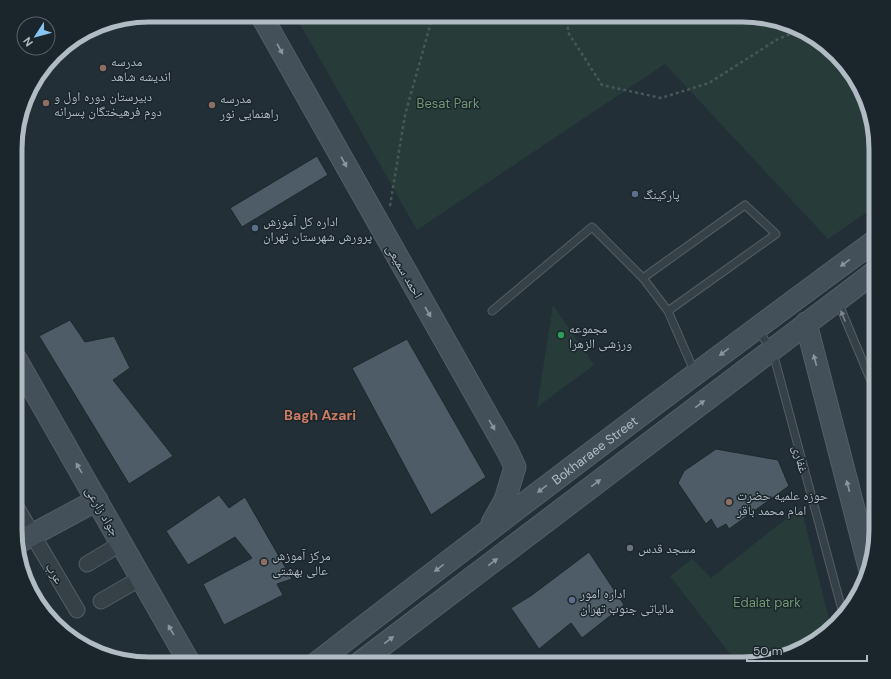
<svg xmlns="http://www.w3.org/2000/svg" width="891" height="679" viewBox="0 0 891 679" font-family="'DM Sans','Noto Naskh Arabic',sans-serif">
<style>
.green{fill:#273c38}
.building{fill:#4d5c66;stroke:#1d272e}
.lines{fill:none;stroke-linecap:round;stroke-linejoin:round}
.lane-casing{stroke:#535e65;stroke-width:9}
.street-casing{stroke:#535e65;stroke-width:17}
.secondary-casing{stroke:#535e65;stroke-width:23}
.path{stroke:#455957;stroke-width:2.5;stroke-dasharray:3 3;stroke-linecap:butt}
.lane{stroke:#354047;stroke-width:7}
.street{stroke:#354047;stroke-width:15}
.secondary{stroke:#43505a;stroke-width:21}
.oneway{fill:#8a969f}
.oneway2{fill:#79848c}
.education-dot{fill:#8d6e63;stroke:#1b252c;stroke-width:1.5}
.service-dot{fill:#5c6f8a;stroke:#1b252c;stroke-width:1.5}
.leisure-dot{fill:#2e9e5b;stroke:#1b252c;stroke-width:1.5}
.worship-dot{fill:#6b7280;stroke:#1b252c;stroke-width:1.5}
.labels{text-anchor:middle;stroke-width:3;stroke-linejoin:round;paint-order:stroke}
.poi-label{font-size:13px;fill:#b0bbc4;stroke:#1b252c;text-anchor:start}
.park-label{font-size:13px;fill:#709871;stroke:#1b252c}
.street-label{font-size:13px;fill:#b0bbc4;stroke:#1b252c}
.neighbourhood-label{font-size:14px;font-weight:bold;fill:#cd7c62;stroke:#1b252c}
.rim{fill:none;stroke:#b0bbc4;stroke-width:5}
</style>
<rect width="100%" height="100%" fill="#222f37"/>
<g class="green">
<path d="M295,15H751L793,25L830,48L862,90L876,149V206L828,239L665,64L417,230Z"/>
<path d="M553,305L594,365L537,407Z"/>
<path d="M801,507L831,627L801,650L738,664L670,576L692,559L711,578Z"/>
</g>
<g class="building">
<path d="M317,156L328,175L242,227L230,208Z"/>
<path d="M70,320L85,342L114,336L130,368L113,380L173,456L129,484L39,336Z"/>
<path d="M407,339L486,477L431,515L352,368Z"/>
<path d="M716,449L778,460L789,486L729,529L726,524L717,529L711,519L706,524L678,483L684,471Z"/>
<path d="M219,495L229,508L245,497L292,579L277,584L283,595L224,625L203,584L252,558L235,537L188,565L166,531Z"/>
<path d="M589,552L624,605L582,638L571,623L539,649L511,608L532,595Z"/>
</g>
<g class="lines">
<defs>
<g id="lane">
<path d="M643,278L668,311L695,373"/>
<path d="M838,302L876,393"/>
<path d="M492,311L592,227L643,278L745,205L776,234L668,311"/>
<path d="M757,330L772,349L844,617"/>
<path d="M865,531L875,541"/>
</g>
<g id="street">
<path d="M15,505L77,610"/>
<path d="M87,564L122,543"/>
<path d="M101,601L141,578"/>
</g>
<g id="secondary">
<path d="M261,15L508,452L515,467L505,500L492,523"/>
<path d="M806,323L869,567"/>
<path d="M16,359L190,664"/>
<path d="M17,543L97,500"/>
<path id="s1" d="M315,664C501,520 687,379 876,240"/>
<path d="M358,664L876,271"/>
</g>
</defs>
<use href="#lane" class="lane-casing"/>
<use href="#street" class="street-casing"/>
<use href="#secondary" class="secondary-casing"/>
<g class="path">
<path d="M565,15L569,34L602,85L661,98L709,83L778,39L801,30"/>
<path d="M390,206L405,115L433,15"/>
</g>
<use href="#lane" class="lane"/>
<use href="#street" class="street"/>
<use href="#secondary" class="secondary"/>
</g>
<defs><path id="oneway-solid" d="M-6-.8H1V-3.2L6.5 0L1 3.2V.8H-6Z"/></defs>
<g class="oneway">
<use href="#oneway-solid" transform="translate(280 49) rotate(61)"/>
<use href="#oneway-solid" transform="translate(344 162) rotate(61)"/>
<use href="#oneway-solid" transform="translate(845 263) rotate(144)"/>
<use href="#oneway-solid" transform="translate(428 312) rotate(60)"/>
<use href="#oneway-solid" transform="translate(724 352) rotate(143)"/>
<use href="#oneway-solid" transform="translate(815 360) rotate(-105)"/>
<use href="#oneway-solid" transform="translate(700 404) rotate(-37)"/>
<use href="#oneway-solid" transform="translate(492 425) rotate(60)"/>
<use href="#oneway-solid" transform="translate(79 468) rotate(-120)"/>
<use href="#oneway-solid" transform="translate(596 483) rotate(-37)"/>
<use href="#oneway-solid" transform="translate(848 486) rotate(-105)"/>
<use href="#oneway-solid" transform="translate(542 489) rotate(143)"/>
<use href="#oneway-solid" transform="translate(493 562) rotate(-37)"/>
<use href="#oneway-solid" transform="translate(439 568) rotate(142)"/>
<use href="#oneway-solid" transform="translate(171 630) rotate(-120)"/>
<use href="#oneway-solid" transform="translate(389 640) rotate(-37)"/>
</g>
<use class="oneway2" href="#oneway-solid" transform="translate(843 316) rotate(-112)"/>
<g class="education-dot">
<circle cx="103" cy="68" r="4"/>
<circle cx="46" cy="103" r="4"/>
<circle cx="212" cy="105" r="4"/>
<circle cx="729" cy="502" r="4"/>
<circle cx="264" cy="562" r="4"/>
</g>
<g class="service-dot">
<circle cx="635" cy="194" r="4"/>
<circle cx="255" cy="228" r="4"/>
<circle cx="572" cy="600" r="4"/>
</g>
<circle class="leisure-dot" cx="561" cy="335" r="4"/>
<circle class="worship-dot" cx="630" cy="548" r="4"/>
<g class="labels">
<g class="poi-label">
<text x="111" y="66">مدرسه<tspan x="111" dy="15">اندیشه شاهد</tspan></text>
<text x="54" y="101">دبیرستان دوره اول و<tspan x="54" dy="15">دوم فرهیختگان پسرانه</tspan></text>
<text x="220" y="103">مدرسه<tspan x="220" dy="15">راهنمایی نور</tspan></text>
<text x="643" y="199">پارکینگ</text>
<text x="263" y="226">اداره کل آموزش<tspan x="263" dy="15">پرورش شهرستان تهران</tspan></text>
<text x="569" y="333">مجموعه<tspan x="569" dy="15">ورزشی الزهرا</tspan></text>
<text x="737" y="500">حوزه علمیه حضرت<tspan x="737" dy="15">امام محمد باقر</tspan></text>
<text x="638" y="553">مسجد قدس</text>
<text x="272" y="560">مرکز آموزش<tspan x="272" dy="15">عالی بهشتی</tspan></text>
<text x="580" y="598">اداره امور<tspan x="580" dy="15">مالیاتی جنوب تهران</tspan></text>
</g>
<g class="park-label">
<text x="448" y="108">Besat Park</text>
<text x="767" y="607">Edalat park</text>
</g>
<g class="street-label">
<text transform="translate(405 271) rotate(60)" y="5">احمد سمیعی</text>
<text dy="5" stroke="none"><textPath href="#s1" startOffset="352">Bokharaee Street</textPath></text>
<text transform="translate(801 459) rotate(75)" y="5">غفاری</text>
<text transform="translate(103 511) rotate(60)" y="5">جواد زارعی</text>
<text transform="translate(55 573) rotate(59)" y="5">عرب</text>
</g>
<g class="neighbourhood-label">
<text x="320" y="420">Bagh Azari</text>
</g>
</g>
<path d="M0 0H891V679H0ZM149 22H742A127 127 0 0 1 869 149V530A127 127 0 0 1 742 657H149A127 127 0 0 1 22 530V149A127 127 0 0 1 149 22Z" fill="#1b252c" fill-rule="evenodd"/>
<path class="rim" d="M149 22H742A127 127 0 0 1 869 149V530A127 127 0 0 1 742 657H149A127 127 0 0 1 22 530V149A127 127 0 0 1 149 22Z"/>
<g transform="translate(36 36) rotate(234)"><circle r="19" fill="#1b252c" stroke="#576169"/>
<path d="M0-3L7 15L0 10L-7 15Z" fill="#87c4f1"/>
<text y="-6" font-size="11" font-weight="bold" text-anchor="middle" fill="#b0bbc4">N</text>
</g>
<path d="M747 655v6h120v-6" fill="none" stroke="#b0bbc4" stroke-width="2"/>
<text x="753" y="655" font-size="12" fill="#b0bbc4" stroke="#1b252c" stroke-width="3" paint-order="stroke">50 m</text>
</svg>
